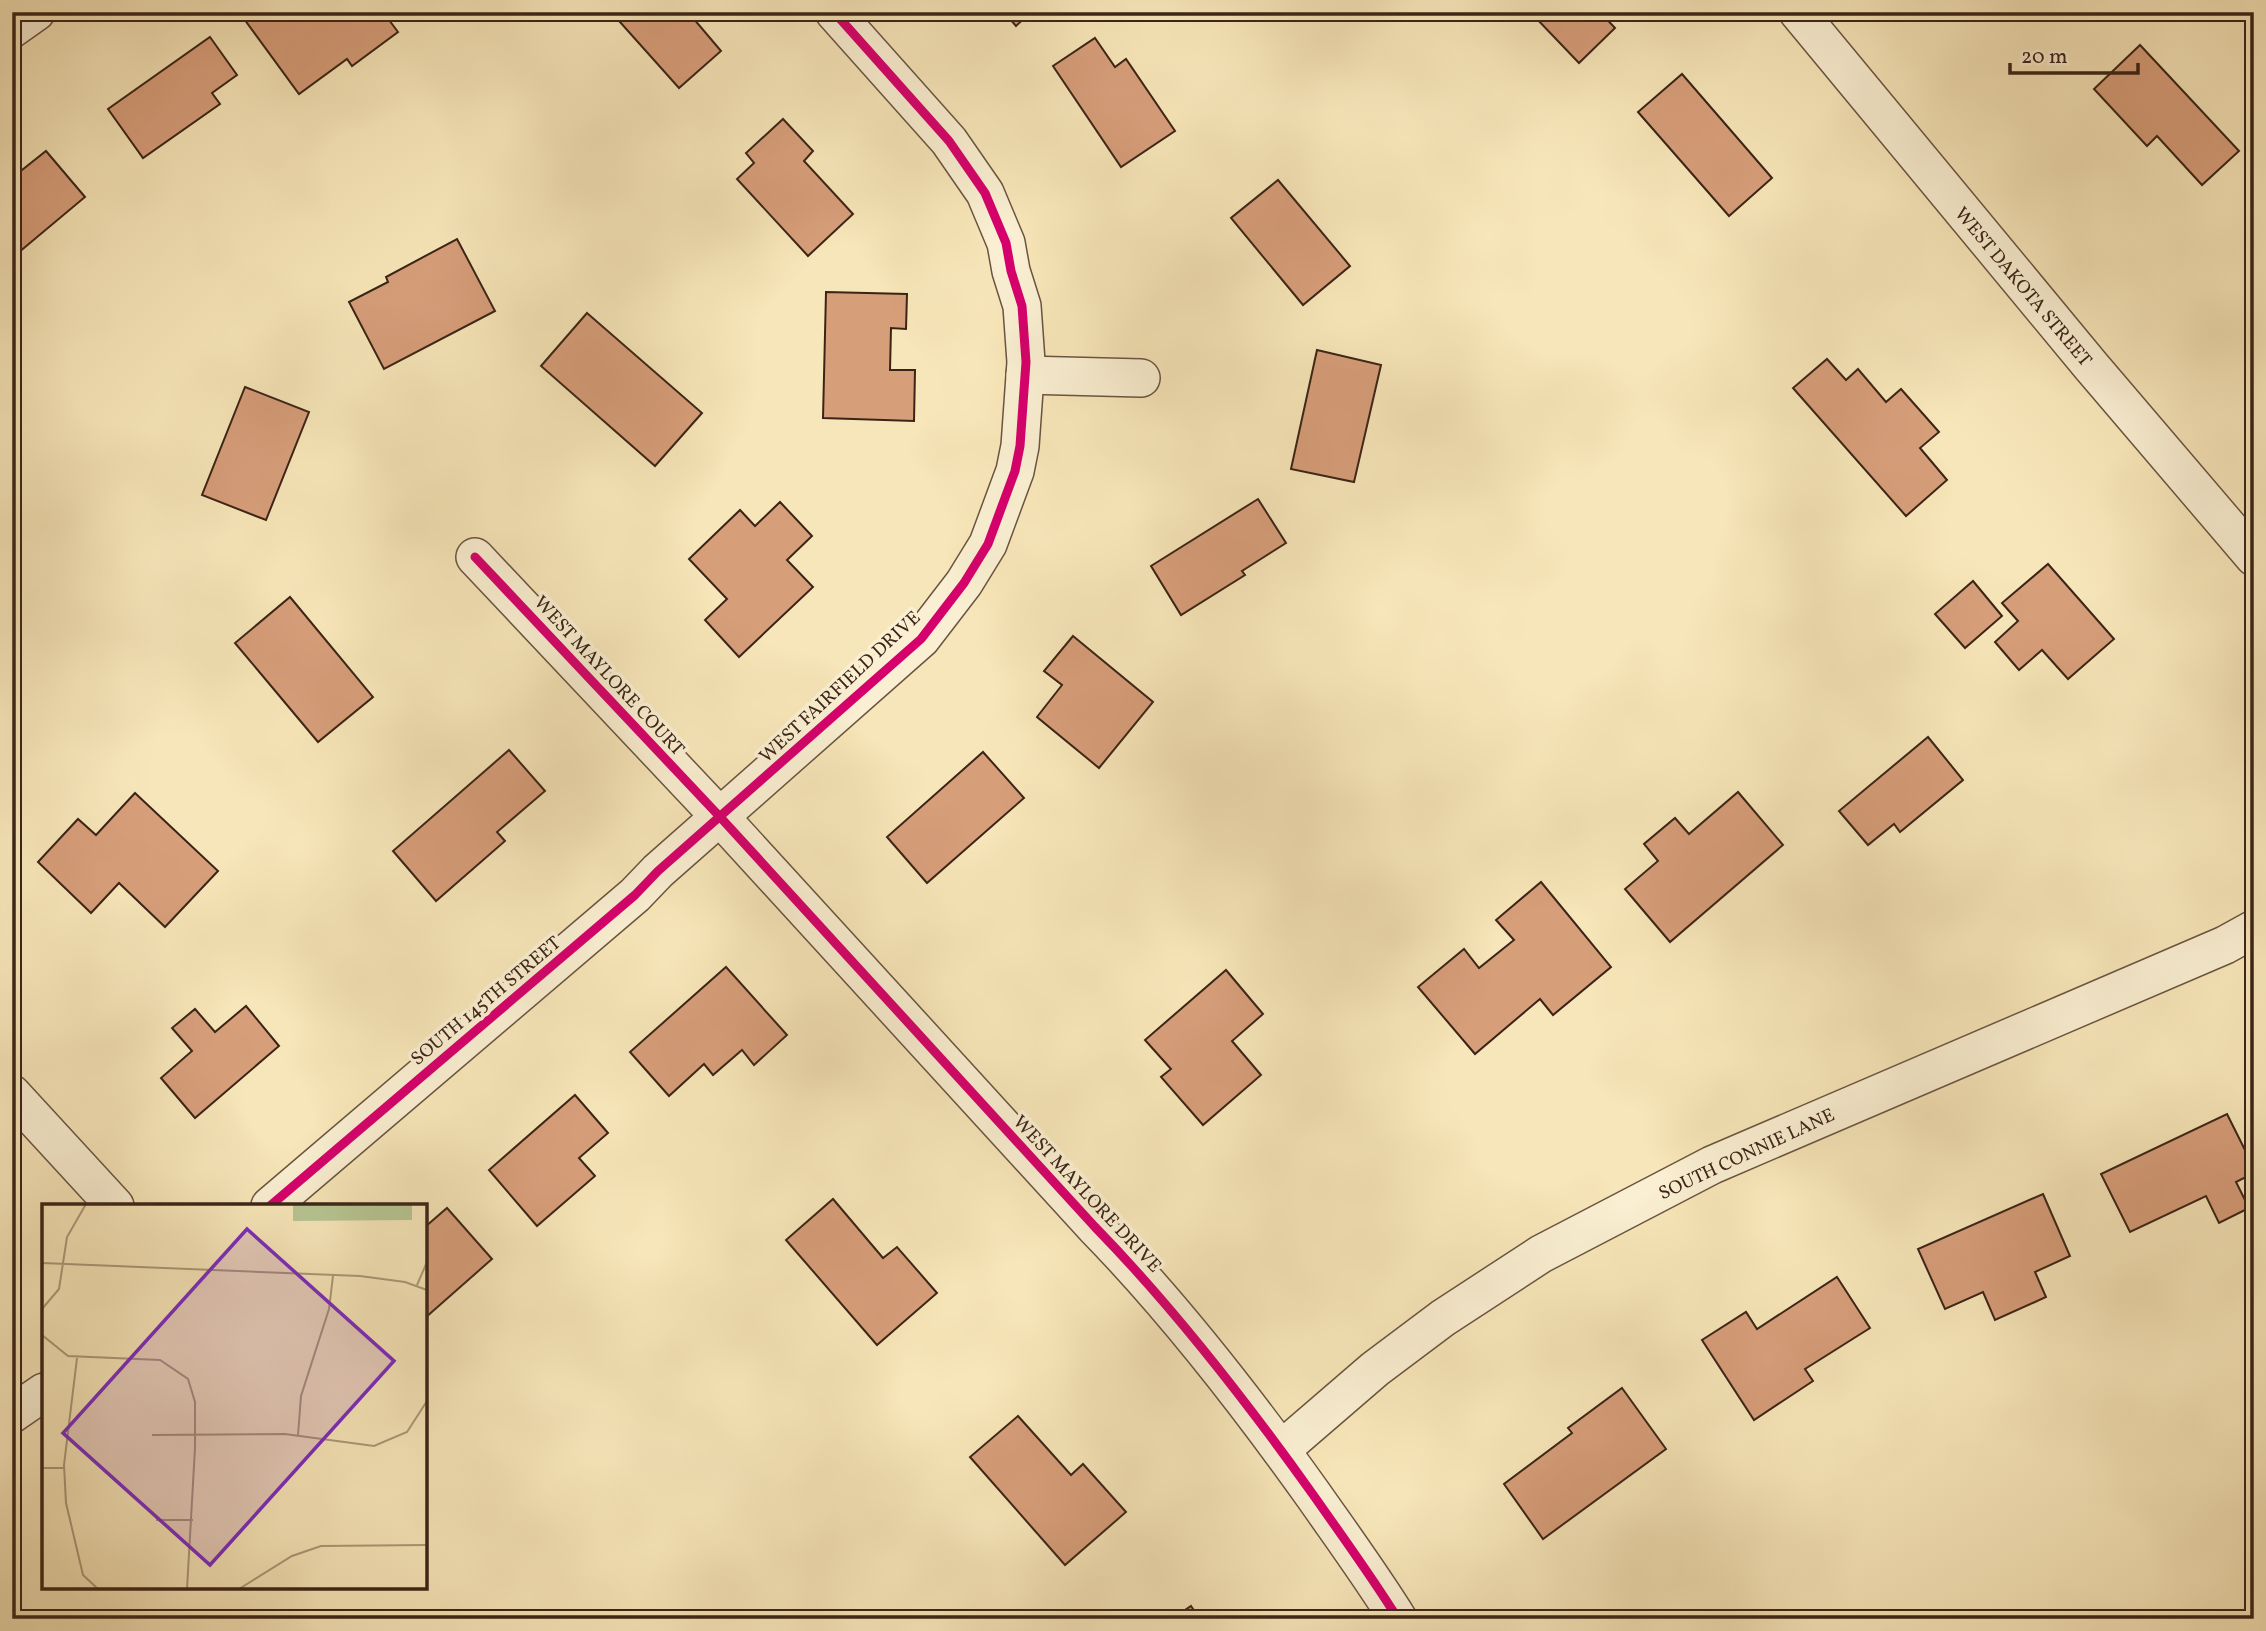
<svg xmlns="http://www.w3.org/2000/svg" width="2266" height="1631" viewBox="0 0 2266 1631" font-family="Vollkorn,serif">
<style>
.building{fill:#d79e7a;stroke:#3b2417;stroke-width:2}
.lines{fill:none;stroke-linecap:round;stroke-linejoin:round}
.street-casing{stroke:#6a5440;stroke-width:40}
.street{stroke:#faefd2;stroke-width:37}
.cycleway-casing{stroke:#faefd2;stroke-width:13}
.cycleway{stroke:#d6006c;stroke-width:9}
.labels{text-anchor:middle;stroke-width:7;stroke-linejoin:round;paint-order:stroke}
.street-label{font-size:19px;fill:#3b2417;stroke:#faefd2}
.inset-road{fill:none;stroke:#ac9878;stroke-width:2}
.view{fill:#7b2cbf;fill-opacity:0.15;stroke:#7b2cbf;stroke-width:3.5}
.inset-edge{fill:none;stroke:#3b2417;stroke-width:3.5}
</style>
<rect width="100%" height="100%" fill="#f7e6b9"/>
<filter id="stains"><feTurbulence type="fractalNoise" baseFrequency=".00286" numOctaves="4"/><feColorMatrix values="0 0 0 0 .2 0 0 0 0 .09 0 0 0 0 .02 0 0 0 .5 -.17"/></filter>
<radialGradient id="worn" r=".72"><stop offset=".6" stop-color="#630" stop-opacity="0"/><stop offset="1" stop-color="#630" stop-opacity=".3"/></radialGradient>
<g class="building">
<path d="M239,12H383L398,32L352,66L347,59L299,94Z"/>
<path d="M611,12H688L721,51L679,88Z"/>
<path d="M1004,12H1031L1016,26Z"/>
<path d="M1538,12H1600L1615,28L1579,63L1534,16Z"/>
<path d="M210,37L237,75L212,93L220,104L143,158L108,109Z"/>
<path d="M1095,38L1115,67L1126,59L1175,131L1121,167L1053,66Z"/>
<path d="M2140,45L2239,151L2202,185L2157,136L2147,146L2094,89Z"/>
<path d="M1682,74L1772,178L1729,216L1638,112Z"/>
<path d="M783,119L813,151L804,161L853,214L808,256L737,179L754,163L746,153Z"/>
<path d="M46,151L85,197L12,258V178Z"/>
<path d="M1278,180L1350,266L1303,305L1231,218Z"/>
<path d="M457,239L495,311L384,369L349,302L388,282L386,277Z"/>
<path d="M826,292L907,294L906,329L891,328L890,370H915L914,421L823,418Z"/>
<path d="M587,313L702,413L655,466L541,366Z"/>
<path d="M1317,350L1381,365L1354,482L1291,469Z"/>
<path d="M1827,359L1846,380L1858,369L1886,402L1901,389L1939,432L1920,448L1947,480L1906,516L1793,388Z"/>
<path d="M245,387L309,412L266,520L202,495Z"/>
<path d="M1258,499L1286,543L1242,571L1245,575L1181,615L1151,566Z"/>
<path d="M780,502L812,536L787,560L813,587L739,657L705,620L727,599L689,559L740,510L755,526Z"/>
<path d="M2048,564L2114,639L2068,679L2042,650L2019,670L1995,642L2018,621L2002,603Z"/>
<path d="M1973,581L2002,616L1965,648L1935,614Z"/>
<path d="M290,597L373,697L318,742L235,643Z"/>
<path d="M1073,636L1153,702L1099,768L1037,717L1062,685L1044,671Z"/>
<path d="M1928,737L1963,780L1900,832L1894,824L1868,845L1839,811Z"/>
<path d="M509,750L545,791L497,832L505,841L436,901L393,851Z"/>
<path d="M983,752L1024,798L927,883L887,837Z"/>
<path d="M1738,792L1783,845L1670,942L1625,889L1658,861L1644,844L1675,818L1689,834Z"/>
<path d="M135,793L218,871L165,927L119,883L91,913L38,862L78,819L96,835Z"/>
<path d="M1541,882L1611,967L1553,1015L1540,999L1475,1054L1418,987L1464,949L1479,968L1514,940L1496,920Z"/>
<path d="M726,967L787,1035L754,1065L742,1050L713,1075L704,1064L669,1096L630,1052Z"/>
<path d="M1226,970L1263,1014L1232,1041L1261,1075L1203,1125L1161,1077L1171,1069L1145,1040Z"/>
<path d="M246,1006L279,1046L195,1118L161,1078L192,1051L172,1028L195,1009L215,1032Z"/>
<path d="M575,1095L608,1133L579,1158L595,1176L537,1226L489,1170Z"/>
<path d="M2227,1114L2254,1168V1173L2236,1182L2249,1208L2219,1223L2206,1196L2130,1232L2101,1174Z"/>
<path d="M2043,1194L2070,1256L2035,1272L2046,1297L1995,1320L1983,1292L1945,1309L1918,1249Z"/>
<path d="M833,1199L883,1258L897,1247L937,1293L877,1345L786,1240Z"/>
<path d="M447,1208L492,1259L425,1318V1227Z"/>
<path d="M1837,1277L1870,1328L1805,1369L1813,1381L1754,1420L1702,1340L1746,1312L1757,1329Z"/>
<path d="M1622,1388L1666,1449L1543,1539L1504,1484L1572,1433L1568,1428Z"/>
<path d="M1018,1416L1071,1475L1083,1464L1126,1512L1065,1565L970,1457Z"/>
<path d="M1191,1606L1200,1619H1172Z"/>
</g>
<g class="lines">
<defs>
<g id="street">
<path d="M1798,12L2091,366L2254,557"/>
<path d="M12,29L36,12"/>
<path d="M1025,375L1141,378"/>
<path d="M475,557L721,818L1095,1227C1176,1310 1247,1402 1314,1496C1342,1536 1372,1577 1398,1619"/>
<path d="M12,1094L115,1206"/>
<path d="M270,1206L635,895L658,871L921,639L964,583L988,544L1015,471L1020,446L1026,362L1022,306L1011,271L1006,243L985,193L949,141L834,12"/>
<path d="M12,1414L44,1392"/>
<path d="M1281,1450L1375,1369L1443,1318L1541,1254L1712,1165L2225,945L2254,929"/>
</g>
</defs>
<use href="#street" class="street-casing"/>
<use href="#street" class="street"/>
<defs>
<g id="cycleway">
<path d="M475,557L721,818L1095,1227C1176,1310 1247,1402 1314,1496C1342,1536 1372,1577 1398,1619"/>
<path d="M270,1206L635,895L658,871L921,639L964,583L988,544L1015,471L1020,446L1026,362L1022,306L1011,271L1006,243L985,193L949,141L834,12"/>
</g>
</defs>
<use href="#cycleway" class="cycleway-casing"/>
<use href="#cycleway" class="cycleway"/>
</g>
<g class="labels">
<g class="street-label">
<text transform="translate(2024 286) rotate(50)" y="7">WEST DAKOTA STREET</text>
<text transform="translate(610 675) rotate(47)" y="7">WEST MAYLORE COURT</text>
<text transform="translate(839 686) rotate(-43)" y="7">WEST FAIRFIELD DRIVE</text>
<text transform="translate(485 1000) rotate(-40)" y="7">SOUTH 145TH STREET</text>
<text transform="translate(1746 1153) rotate(-25)" y="7">SOUTH CONNIE LANE</text>
<text transform="translate(1088 1193) rotate(47)" y="7">WEST MAYLORE DRIVE</text>
</g>
</g>
<g transform="translate(42 1204)">
<rect width="385" height="385" fill="#f7e6b9"/>
<path d="M251,0H370V16L251,17Z" fill="#b7c694"/>
<path class="inset-road" d="M0,59L318,72L363,78L385,86M375,81L385,58M0,105L17,85L25,33L44,0M0,131L26,152L118,156L146,175L153,198V244L145,385M35,154L22,261L24,299L41,371L56,385M110,231L243,230L332,242L365,228L385,197M256,231L259,192L287,105L291,72M0,264H22M114,316H151M197,385L250,352L279,342L385,341"/>
<path class="view" d="M205,25L352,157L168,361L21,229Z"/>
<rect width="385" height="385" class="inset-edge"/>
</g>
<rect width="2266" height="1631" fill="none" stroke="#f7e6b9" stroke-width="42"/>
<rect x="14" y="14" width="2238" height="1603" fill="none" stroke="#3b2417" stroke-width="3.5"/>
<rect x="21" y="21" width="2224" height="1589" fill="none" stroke="#3b2417" stroke-width="2"/>
<path d="M2010 63v10h128v-10" fill="none" stroke="#3b2417" stroke-width="3.5"/>
<text x="2021" y="63" font-size="21" fill="#3b2417" stroke="#faefd2" stroke-width="5" paint-order="stroke">20 m</text>
<rect width="100%" height="100%" filter="url(#stains)"/>
<rect width="100%" height="100%" fill="url(#worn)"/>
</svg>
